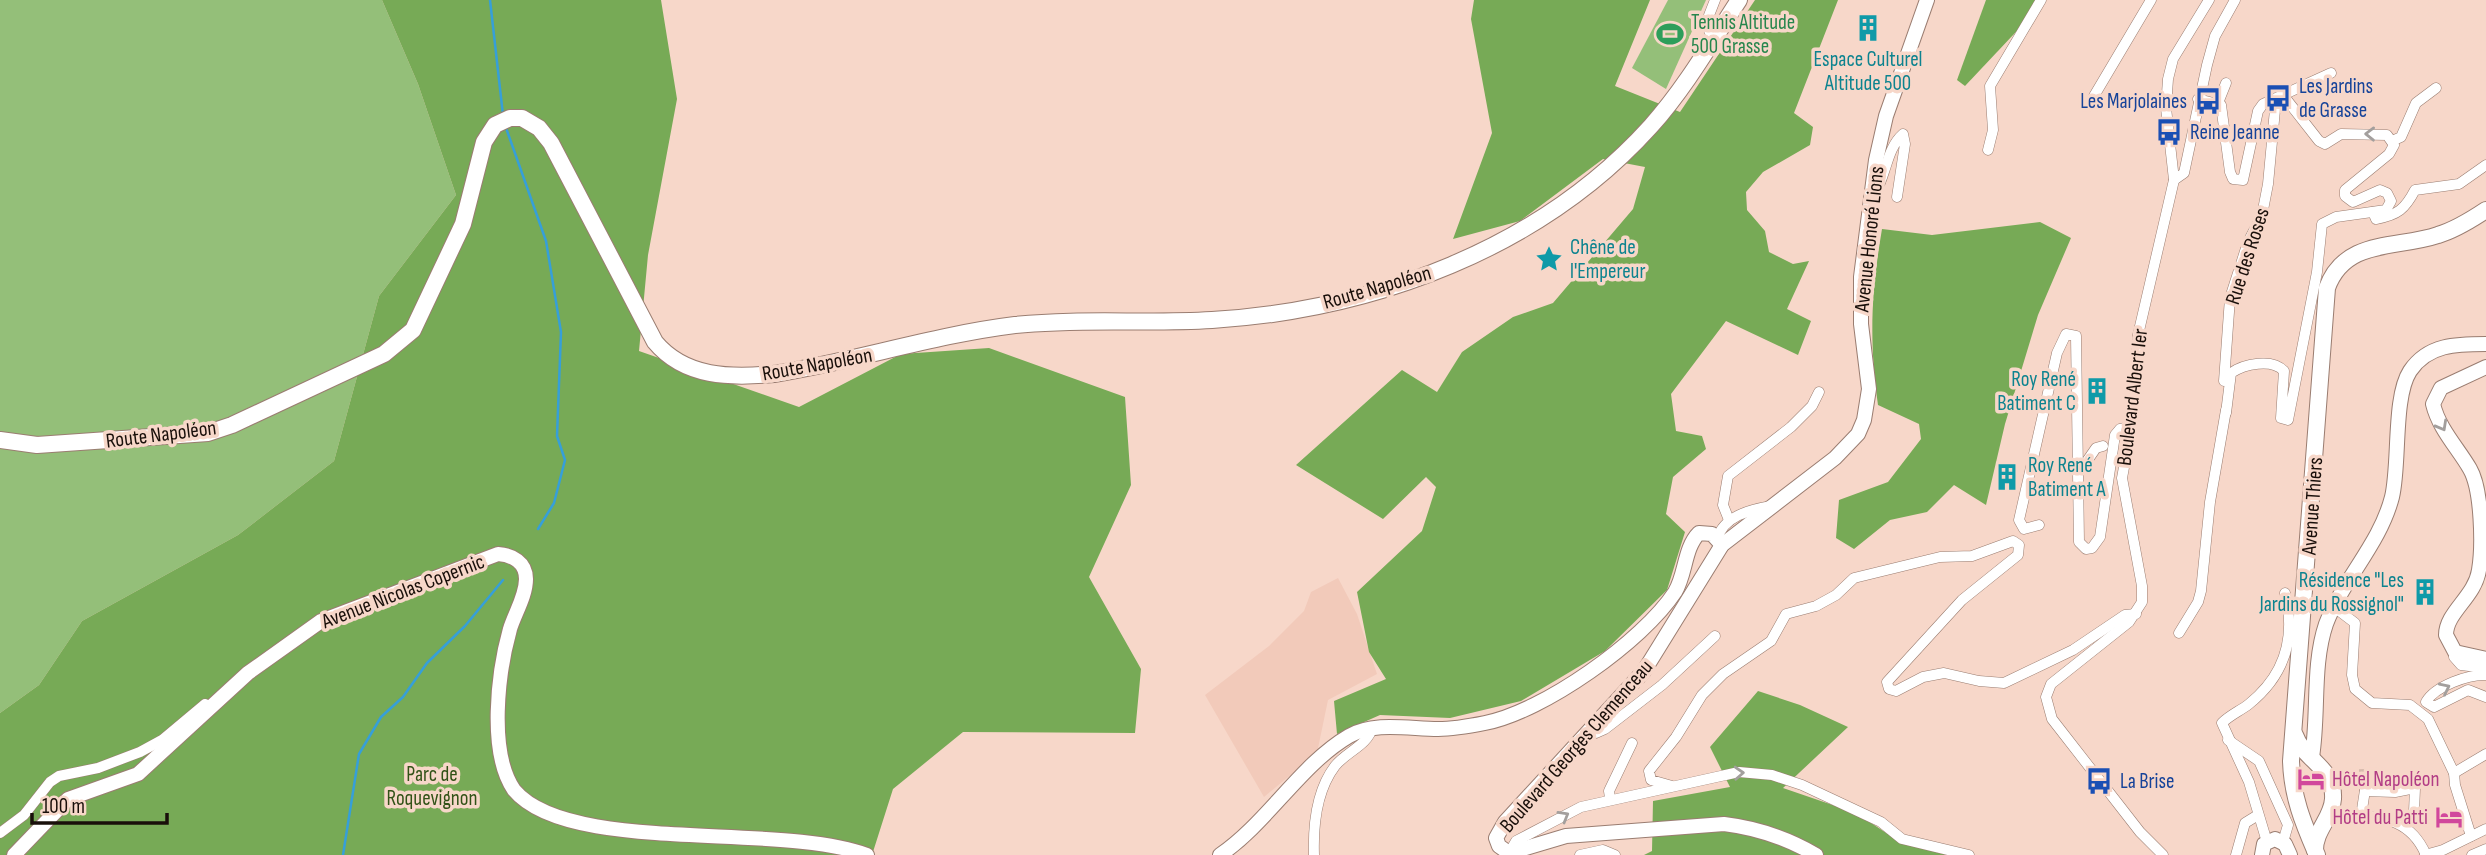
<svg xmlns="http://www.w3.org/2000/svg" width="2486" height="855" viewBox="0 0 2486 855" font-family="'Sofia Sans Condensed',sans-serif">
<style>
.built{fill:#f2caba}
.green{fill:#94bf79}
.forest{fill:#77aa56}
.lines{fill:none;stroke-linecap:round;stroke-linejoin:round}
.stream{stroke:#369fd9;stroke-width:2.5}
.street-tunnel{stroke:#d6b9ac;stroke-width:10;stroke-dasharray:10 5;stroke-linecap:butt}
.street-casing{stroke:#9a7d71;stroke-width:11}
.secondary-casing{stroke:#9a7d71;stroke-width:16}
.primary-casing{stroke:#9a7d71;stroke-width:18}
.street{stroke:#fff;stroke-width:10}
.secondary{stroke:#fff;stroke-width:14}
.primary{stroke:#fff;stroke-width:16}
.oneway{stroke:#a39f9d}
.labels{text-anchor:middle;stroke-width:7;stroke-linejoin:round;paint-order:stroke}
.leisure-label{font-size:21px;fill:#27864d;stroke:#f7d7c9;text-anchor:start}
.culture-label{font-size:21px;fill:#0d838f;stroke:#f7d7c9;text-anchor:start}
.transit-label{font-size:21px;fill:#164399;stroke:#f7d7c9;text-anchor:start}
.street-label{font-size:21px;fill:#190f0a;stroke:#f7d7c9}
.park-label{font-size:21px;fill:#315217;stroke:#f7d7c9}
.hotel-label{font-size:21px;fill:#b23c85;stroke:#f7d7c9;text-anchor:start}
</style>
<rect width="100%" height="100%" fill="#f7d7c9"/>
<path class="built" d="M1338,578L1357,614L1377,674L1328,700L1317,753L1264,797L1205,695L1269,646L1304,611L1311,592Z"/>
<g class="green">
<path d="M0,0H382L418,84L456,195L379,296L334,461L238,535L82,621L39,685L0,713Z"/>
<path d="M1668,0H1706L1666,89L1632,68Z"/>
</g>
<g class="forest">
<path d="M382,0H661L677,99L648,255L639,351L799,407L901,354L989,348L1125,397L1131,485L1089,577L1141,669L1135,733L963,732L893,789L872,855H0V713L39,685L82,621L238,535L334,461L379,296L456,195L418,84Z"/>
<path d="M1474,0H1650L1615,86L1680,112L1755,0H1838L1794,113L1813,127L1810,145L1763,172L1746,192L1747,210L1765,231L1769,252L1793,264L1809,261L1787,309L1811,321L1798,355L1726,321L1671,394L1676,431L1702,436L1706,449L1673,477L1666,514L1685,532L1667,590L1605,651L1521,701L1450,718L1380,715L1337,734L1334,701L1386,679L1369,652L1357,592L1422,531L1436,487L1426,477L1383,519L1296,465L1402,370L1437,392L1462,352L1513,317L1553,303L1633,209L1645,167L1603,159L1520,221L1453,239L1492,133L1471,19Z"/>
<path d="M1986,0H2046L1965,86L1957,80Z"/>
<path d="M2040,222L2071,238L2038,315L2005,424L1986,505L1954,485L1927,512L1890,520L1854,549L1836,538L1839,500L1888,482L1921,439L1919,424L1878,405C1869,340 1871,294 1882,229L1932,235Z"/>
<path d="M1758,691L1800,705L1848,727L1783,788L1856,813L1903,844L1948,855H1644L1652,851L1653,801L1730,787L1710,747Z"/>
</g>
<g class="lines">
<g class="stream">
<path d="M490,0L503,115"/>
<path d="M505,125L546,241L561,332L557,436L565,460L554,503L538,529"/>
<path d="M343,855L359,754L381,717L403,697L427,663L465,626L503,580"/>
</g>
<path class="street-tunnel" d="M2364,769L2365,790"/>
<defs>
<g id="street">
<path d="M1713,40L1706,23L1715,0"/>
<path d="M2094,96L2151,0"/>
<path d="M2198,99L2221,105L2230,172L2233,179L2243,180L2258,111L2263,104L2331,73"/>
<path d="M2218,103L2226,83"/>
<path d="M2392,141L2401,137L2416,103L2436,88"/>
<path d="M1988,150L1993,130L1990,86L2041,0"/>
<path d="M2174,180L2184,173L2207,65L2215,36L2235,0"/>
<path d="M1872,197C1887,178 1885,150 1903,134L1905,144L1897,197"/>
<path d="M2373,212L2376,219C2398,215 2405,209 2415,190L2459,184L2486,165"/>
<path d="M2224,381L2230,298L2248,242L2262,215L2268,184L2276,99"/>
<path d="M2226,413L2231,373C2244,364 2272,358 2284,371L2281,418L2288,420L2317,272L2322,224L2336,217L2386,210L2391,201L2387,193L2380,190L2353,202L2345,196V190L2389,154L2394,145L2387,135L2341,134L2325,144L2319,141L2283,95"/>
<path d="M2080,471L2096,448L2103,446"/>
<path d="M1729,520L1723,505L1728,476L1791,427L1812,406L1819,392"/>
<path d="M2039,525L2024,529L2019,520L2057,353L2066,334L2076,336L2079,542L2086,549L2092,548L2100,537L2115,435L2120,429L2131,427"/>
<path d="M1717,539C1724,516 1749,510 1771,506"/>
<path d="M2334,607L2355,623L2352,675L2355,689L2372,703L2410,705L2428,719L2454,773L2455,785L2471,836"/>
<path d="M2179,633L2198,602L2201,591L2210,502L2226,410"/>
<path d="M2455,652L2454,657L2461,665L2486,668"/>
<path d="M2486,675C2469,674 2435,686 2426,702L2434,707L2468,690L2486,697"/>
<path d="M1591,730L1596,733L1605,729L1662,685L1715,636"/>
<path d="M2228,740L2259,761L2288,825L2283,842"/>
<path d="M2454,773L2486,754"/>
<path d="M1672,786L1651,780L1649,771L1676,737L1702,695L1723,674L1771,641L1786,614L1816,606L1836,595L1854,578L1940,557L1972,556L2013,541L2019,545L2018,555L1962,600L1887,682L1889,689L1896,691L1923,677L1944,673L1979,681L2004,683L2073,650L2125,615L2136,614"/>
<path d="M2365,791L2395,792L2415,788L2414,812"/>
<path d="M1610,798L1609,791L1632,743"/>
<path d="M2330,811C2370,818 2408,812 2426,855"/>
<path d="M2361,816L2365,790"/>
<path d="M0,833L24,815L50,782L59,776L98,768L140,752L162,740L205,704"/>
<path d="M2267,842L2249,782L2222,723C2230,715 2240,711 2249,704C2285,675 2296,637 2285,593"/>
<path d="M1509,853L1516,841L1581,807L1739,772L1772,775L1802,785L1881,822L1902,839L1969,855"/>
<path d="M1314,855C1313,825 1316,791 1335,766C1346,752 1368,745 1372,728"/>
<path d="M1580,855L1603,850L1615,855"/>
<path d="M2163,855L2140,832L2052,719L2046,697L2051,684L2129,622L2142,602V586L2122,478L2134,413L2138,335L2174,180L2166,108L2168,79L2173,59L2209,0"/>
<path d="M2236,855L2245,823L2258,815"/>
<path d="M2425,855L2443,850L2486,829"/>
<path d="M2472,855L2486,849"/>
</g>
<g id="secondary">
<path d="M2486,367L2441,388L2433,404C2439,429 2458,448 2470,469C2482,490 2483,546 2479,570C2475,597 2446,612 2446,635L2455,652L2486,659"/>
<path d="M2312,757C2319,714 2312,665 2326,624C2343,579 2380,544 2392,497C2400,464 2393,397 2410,371C2428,344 2457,344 2486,344"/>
<path d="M14,855L68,799L138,774L248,673L321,621L498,554C512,555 526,562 526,579C526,596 515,613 510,629C498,672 488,752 514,790C568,855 780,822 867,855"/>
<path d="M1220,855C1267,823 1301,764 1349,736C1374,721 1410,729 1438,729C1454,729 1470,726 1485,723C1543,712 1643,641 1675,592C1686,574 1684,548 1699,533L1712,534L1722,545"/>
<path d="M1816,855C1787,838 1757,828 1724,824L1566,836L1509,853L1499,846L1496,838L1505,822L1644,671L1722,545L1835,458L1858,434L1864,420L1869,389L1861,324V277L1876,160L1886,116L1927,0"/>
<path d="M2262,855L2264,844L2275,839L2285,844L2290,855"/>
</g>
<g id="primary">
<path d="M0,440L37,445L208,433L232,425L384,354L413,330L463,224L484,142L495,125L510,118H522L539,128L551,143L655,342C685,378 731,378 774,374C855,361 934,335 1015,325C1080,318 1147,324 1212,320C1375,310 1541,248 1651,126C1685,88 1711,43 1739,0"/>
<path d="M2295,735C2304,761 2335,767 2333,799C2332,818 2315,830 2315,850"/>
<path d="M2317,855C2303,823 2292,796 2291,761L2327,288C2345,238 2397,249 2438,235C2455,230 2471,220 2486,210"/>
</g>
</defs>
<use href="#street" class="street-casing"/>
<use href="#secondary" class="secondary-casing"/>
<use href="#primary" class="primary-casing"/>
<use href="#street" class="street"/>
<use href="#secondary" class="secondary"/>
<use href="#primary" class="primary"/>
</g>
<defs><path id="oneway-chevron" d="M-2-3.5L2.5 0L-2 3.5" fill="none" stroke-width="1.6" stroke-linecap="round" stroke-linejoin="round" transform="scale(1.75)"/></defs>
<g class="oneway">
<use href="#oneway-chevron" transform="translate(2370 134) rotate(-179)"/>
<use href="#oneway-chevron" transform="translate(2442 426) rotate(61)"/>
<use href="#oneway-chevron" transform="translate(2445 688) rotate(-26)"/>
<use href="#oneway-chevron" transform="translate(1739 773) rotate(-3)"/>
<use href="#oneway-chevron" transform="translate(1564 816) rotate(-30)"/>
</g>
<defs>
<symbol id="building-bare" viewBox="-9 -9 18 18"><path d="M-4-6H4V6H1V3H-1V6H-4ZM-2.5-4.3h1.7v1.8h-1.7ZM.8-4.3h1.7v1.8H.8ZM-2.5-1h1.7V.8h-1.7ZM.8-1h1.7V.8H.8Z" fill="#0f9aa8" stroke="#f7d7c9" stroke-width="2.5" paint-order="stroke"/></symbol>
<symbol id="stadium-bare" viewBox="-9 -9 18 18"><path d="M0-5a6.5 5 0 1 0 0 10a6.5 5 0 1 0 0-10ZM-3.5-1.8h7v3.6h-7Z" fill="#2e9e5b" stroke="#f7d7c9" stroke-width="2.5" paint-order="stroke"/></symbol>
<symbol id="bus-bare" viewBox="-9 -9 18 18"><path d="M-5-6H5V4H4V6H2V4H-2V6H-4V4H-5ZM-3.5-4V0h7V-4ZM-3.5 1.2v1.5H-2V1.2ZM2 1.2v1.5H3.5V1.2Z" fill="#1a4fb4" stroke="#f7d7c9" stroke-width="2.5" paint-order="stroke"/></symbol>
<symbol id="sight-bare" viewBox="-9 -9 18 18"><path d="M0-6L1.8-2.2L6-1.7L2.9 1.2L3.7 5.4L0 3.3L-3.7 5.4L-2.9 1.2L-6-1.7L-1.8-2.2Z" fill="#0f9aa8" stroke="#f7d7c9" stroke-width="2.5" paint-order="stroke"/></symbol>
<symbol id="hotel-bare" viewBox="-9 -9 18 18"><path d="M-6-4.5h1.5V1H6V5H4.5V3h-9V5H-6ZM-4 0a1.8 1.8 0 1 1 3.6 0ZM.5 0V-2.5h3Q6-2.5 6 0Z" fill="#d1479c" stroke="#f7d7c9" stroke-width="2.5" paint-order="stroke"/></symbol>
</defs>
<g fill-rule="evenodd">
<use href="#building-bare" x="1849" y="9" width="38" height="38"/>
<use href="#stadium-bare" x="1651" y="15" width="38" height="38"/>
<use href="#bus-bare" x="2259" y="79" width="38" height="38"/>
<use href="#bus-bare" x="2189" y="82" width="38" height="38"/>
<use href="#bus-bare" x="2150" y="113" width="38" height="38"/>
<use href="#sight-bare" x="1530" y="240" width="38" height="38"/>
<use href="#building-bare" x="2078" y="372" width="38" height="38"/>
<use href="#building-bare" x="1988" y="458" width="38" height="38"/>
<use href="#building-bare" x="2406" y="573" width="38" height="38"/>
<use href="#hotel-bare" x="2292" y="760" width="38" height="38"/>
<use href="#bus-bare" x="2080" y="762" width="38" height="38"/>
<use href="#hotel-bare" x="2430" y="798" width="38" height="38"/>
</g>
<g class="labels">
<g class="leisure-label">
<text x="1691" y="29">Tennis Altitude<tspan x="1691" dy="24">500 Grasse</tspan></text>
</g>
<g class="culture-label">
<text x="1868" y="66" text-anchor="middle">Espace Culturel<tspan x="1868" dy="24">Altitude 500</tspan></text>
<text x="1570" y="254">Chêne de<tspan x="1570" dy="24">l'Empereur</tspan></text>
<text x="2076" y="386" text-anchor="end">Roy René<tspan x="2076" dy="24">Batiment C</tspan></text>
<text x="2028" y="472">Roy René<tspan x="2028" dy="24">Batiment A</tspan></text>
<text x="2404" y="587" text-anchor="end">Résidence "Les<tspan x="2404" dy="24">Jardins du Rossignol"</tspan></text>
</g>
<g class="transit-label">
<text x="2299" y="93">Les Jardins<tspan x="2299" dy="24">de Grasse</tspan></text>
<text x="2187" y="108" text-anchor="end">Les Marjolaines</text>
<text x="2190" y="139">Reine Jeanne</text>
<text x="2120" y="788">La Brise</text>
</g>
<g class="street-label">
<text transform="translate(1869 239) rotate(-84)" y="7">Avenue Honoré Lions</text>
<text transform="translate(2247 256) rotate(-72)" y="7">Rue des Roses</text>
<text transform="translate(1377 287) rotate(-16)" y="7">Route Napoléon</text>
<text transform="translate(817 364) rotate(-10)" y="7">Route Napoléon</text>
<text transform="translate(2132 397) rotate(-83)" y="7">Boulevard Albert Ier</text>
<text transform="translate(161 434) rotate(-7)" y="7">Route Napoléon</text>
<text transform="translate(2312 506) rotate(-86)" y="7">Avenue Thiers</text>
<text transform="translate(403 591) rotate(-21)" y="7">Avenue Nicolas Copernic</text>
<text transform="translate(1576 746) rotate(-49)" y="7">Boulevard Georges Clemenceau</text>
</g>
<g class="park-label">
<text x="432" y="781">Parc de<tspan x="432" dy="24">Roquevignon</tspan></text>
</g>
<g class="hotel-label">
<text x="2332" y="786">Hôtel Napoléon</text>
<text x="2428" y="824" text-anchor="end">Hôtel du Patti</text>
</g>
</g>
<path d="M32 813v10h135v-10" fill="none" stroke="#190f0a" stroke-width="3.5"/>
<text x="42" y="813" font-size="21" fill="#190f0a" stroke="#f7d7c9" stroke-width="5" paint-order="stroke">100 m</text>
</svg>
